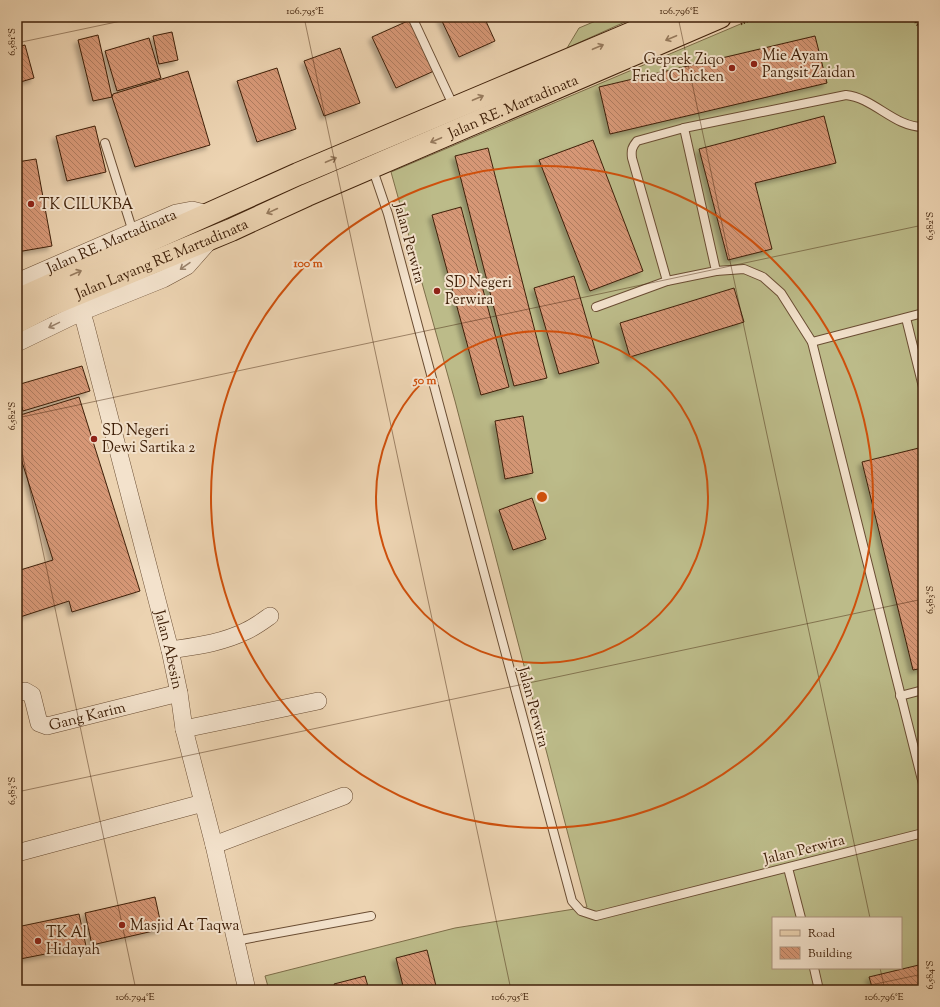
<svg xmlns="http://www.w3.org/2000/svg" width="940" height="1007" viewBox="0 0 940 1007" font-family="'Sorts Mill Goudy',serif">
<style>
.grass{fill:#bcbb89;stroke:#7e6e49;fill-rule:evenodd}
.building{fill:url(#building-back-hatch);stroke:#3f2009;filter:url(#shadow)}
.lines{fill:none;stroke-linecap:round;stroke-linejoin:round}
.lane-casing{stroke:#6a4d33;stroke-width:10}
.street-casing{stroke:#6a4d33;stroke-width:18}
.primary-casing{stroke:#3f2009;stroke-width:24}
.path{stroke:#3f2009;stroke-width:2.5;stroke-dasharray:1 2;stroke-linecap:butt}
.lane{stroke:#f3e2cc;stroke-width:8}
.street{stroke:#f3e2cc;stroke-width:17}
.primary{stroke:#ecd3b1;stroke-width:22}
.oneway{stroke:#967a5d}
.oneway2{stroke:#99816a}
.ticks{fill:none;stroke:#3f2009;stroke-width:1;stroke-opacity:0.45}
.ring{fill:none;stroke:#cf500c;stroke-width:2}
.poi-dot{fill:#8f2418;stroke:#f3e2cc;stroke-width:1.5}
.labels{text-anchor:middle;stroke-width:4;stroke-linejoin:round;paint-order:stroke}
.poi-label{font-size:15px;fill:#3f2009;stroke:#f3e2cc;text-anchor:start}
.street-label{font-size:15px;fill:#3f2009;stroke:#f3e2cc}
.centre{fill:#cf500c;stroke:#f3e2cc;stroke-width:2}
.ring-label{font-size:12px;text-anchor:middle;font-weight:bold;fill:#cf500c;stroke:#f3e2cc;stroke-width:4;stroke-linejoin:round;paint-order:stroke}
.neatline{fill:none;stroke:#3f2009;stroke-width:1.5}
.ticks-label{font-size:10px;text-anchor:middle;fill:#3f2009}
</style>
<defs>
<pattern id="building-back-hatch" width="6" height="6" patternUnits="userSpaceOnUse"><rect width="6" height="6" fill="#d69776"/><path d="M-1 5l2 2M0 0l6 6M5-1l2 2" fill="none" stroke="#af7b5f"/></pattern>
<filter id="shadow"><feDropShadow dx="-3.5" dy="3.5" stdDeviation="2" flood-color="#0004"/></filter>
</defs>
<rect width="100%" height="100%" fill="#ecd3b1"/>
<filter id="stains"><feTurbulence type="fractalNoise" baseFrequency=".005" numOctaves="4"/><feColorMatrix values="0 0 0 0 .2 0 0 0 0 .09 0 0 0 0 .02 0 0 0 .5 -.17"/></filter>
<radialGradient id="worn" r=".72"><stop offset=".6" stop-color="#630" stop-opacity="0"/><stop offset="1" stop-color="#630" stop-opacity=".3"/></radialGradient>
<g class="grass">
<path d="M605,17H636L567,48L579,28Z"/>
<path d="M757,17H913L923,33V990H269L265,976L455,928L587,907L455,401L391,172ZM773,918H901V968H773Z"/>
</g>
<g class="building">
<path d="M440,17H484L495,41L459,57Z"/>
<path d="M410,20L434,71L396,88L372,37Z"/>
<path d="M172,32L178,60L159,64L153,36Z"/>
<path d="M98,35L112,97L93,101L78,40Z"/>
<path d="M815,36L827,83L610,134L599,87Z"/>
<path d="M149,38L161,78L117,91L105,51Z"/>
<path d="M25,45L34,78L17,83V47Z"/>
<path d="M340,48L360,103L324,116L304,61Z"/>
<path d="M277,68L296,129L257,142L237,81Z"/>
<path d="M188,71L210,145L135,167L112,97L113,94Z"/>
<path d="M824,116L836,163L755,183L772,249L728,260L699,149Z"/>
<path d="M95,126L106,172L67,181L56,136Z"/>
<path d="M593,140L643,271L590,291L539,160Z"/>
<path d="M488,148L547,378L514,386L455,156Z"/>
<path d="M36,159L52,246L17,252V162Z"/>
<path d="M461,207L509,387L481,395L432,215Z"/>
<path d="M574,276L599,363L559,374L534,288Z"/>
<path d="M734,288L744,322L630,357L620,323Z"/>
<path d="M82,366L90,391L23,411L17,390V385Z"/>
<path d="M79,397L140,591L72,612L69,601L17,618V571L53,560L17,446V416Z"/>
<path d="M523,416L533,473L505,479L495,421Z"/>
<path d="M923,447V668L913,670L862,462Z"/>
<path d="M532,498L546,539L513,550L499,510Z"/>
<path d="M155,897L162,929L92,945L85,913Z"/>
<path d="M79,914L86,946L20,959L17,947V927Z"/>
<path d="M427,950L437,990H404L396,958Z"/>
<path d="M923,964V990H873L869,977Z"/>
<path d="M365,976L369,990H336L334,984Z"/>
</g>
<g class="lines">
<defs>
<g id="lane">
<path d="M412,17L454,107"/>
<path d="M105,143L133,232"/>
<path d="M372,167L388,214L572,901L581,911L596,916L923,833"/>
<path d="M716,271L744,269L763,277L781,293L812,342L923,784"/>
<path d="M667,281L716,271L684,128"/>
<path d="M596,307L667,281L632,158C631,150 632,147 637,141L684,128L846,95C874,98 894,127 923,127"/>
<path d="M906,318L923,387"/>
<path d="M812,342L923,313"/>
<path d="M900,696L923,690"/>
<path d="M788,868L801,918"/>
<path d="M235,941L371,916"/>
<path d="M814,968L819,990"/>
</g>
<g id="street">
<path id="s1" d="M17,282L176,213L192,210L208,214"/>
<path id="s2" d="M81,312L85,323L170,650L179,693L184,729L214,845L247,990"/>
<path d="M17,343L81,312L163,279L187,266L210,240"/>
<path d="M170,650C196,646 222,643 246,631C255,627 263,621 270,616"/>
<path id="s3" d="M17,693L25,691L32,695L39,723L47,726L179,693"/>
<path d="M184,729L318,701"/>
<path d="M214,845L344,796"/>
<path d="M17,853L203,803"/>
</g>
<g id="primary">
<path d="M17,300L298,174L670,17"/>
<path id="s4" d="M17,322L48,306L231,230L307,195L720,17"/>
</g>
</defs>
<use href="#lane" class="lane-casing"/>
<use href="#street" class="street-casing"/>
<use href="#primary" class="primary-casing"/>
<g class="path">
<path d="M912,17L923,33"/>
<path d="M741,24L757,17"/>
</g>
<use href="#lane" class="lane"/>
<use href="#street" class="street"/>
<use href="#primary" class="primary"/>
</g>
<defs><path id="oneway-shaft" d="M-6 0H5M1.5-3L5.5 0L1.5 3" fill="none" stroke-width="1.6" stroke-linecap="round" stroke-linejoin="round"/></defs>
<g class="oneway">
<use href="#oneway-shaft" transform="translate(671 38) rotate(157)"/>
<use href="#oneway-shaft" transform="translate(598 47) rotate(-23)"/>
<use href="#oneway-shaft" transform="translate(478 98) rotate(-23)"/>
<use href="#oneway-shaft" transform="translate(436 140) rotate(157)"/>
<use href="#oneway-shaft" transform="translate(331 160) rotate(-23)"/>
<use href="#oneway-shaft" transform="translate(272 211) rotate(155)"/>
<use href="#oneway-shaft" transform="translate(76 273) rotate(-24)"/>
</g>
<g class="oneway2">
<use href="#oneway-shaft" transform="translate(185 266) rotate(145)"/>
<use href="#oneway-shaft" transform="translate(54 325) rotate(154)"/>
</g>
<path class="ticks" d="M304,17L511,990M678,17L870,918M17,43L140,17M17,418L923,225M17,429L136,990M17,792L923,599M880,968L885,990M847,990L923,974"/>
<g class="ring">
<circle cx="542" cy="497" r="166"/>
<circle cx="542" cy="497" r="331"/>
</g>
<g class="poi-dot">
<circle cx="754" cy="64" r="4"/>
<circle cx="732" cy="68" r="4"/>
<circle cx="31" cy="204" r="4"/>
<circle cx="437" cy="291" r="4"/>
<circle cx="94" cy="439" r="4"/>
<circle cx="122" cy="925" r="4"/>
<circle cx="38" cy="941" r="4"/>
</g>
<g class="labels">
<g class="poi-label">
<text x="762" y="60">Mie Ayam<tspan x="762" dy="17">Pangsit Zaidan</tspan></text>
<text x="724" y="64" text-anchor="end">Geprek Ziqo<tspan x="724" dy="17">Fried Chicken</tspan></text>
<text x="39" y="209">TK CILUKBA</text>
<text x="445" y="287">SD Negeri<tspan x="445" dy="17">Perwira</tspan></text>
<text x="102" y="435">SD Negeri<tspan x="102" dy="17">Dewi Sartika 2</tspan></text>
<text x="130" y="930">Masjid At Taqwa</text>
<text x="46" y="937">TK Al<tspan x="46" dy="17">Hidayah</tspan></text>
</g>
<g class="street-label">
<text dy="5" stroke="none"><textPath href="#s4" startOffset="541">Jalan RE. Martadinata</textPath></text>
<text dy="5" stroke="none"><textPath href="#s1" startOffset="103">Jalan RE. Martadinata</textPath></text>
<text transform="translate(410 243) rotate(75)" y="5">Jalan Perwira</text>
<text dy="5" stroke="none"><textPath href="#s4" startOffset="158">Jalan Layang RE Martadinata</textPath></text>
<text dy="5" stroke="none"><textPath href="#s2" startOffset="349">Jalan Abesin</textPath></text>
<text transform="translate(534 707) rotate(75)" y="5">Jalan Perwira</text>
<text dy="5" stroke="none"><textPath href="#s3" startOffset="95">Gang Karim</textPath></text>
<text transform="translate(804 849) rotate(-14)" y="5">Jalan Perwira</text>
</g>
</g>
<circle cx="542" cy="497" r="6" class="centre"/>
<g class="ring-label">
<text x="308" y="267">100 m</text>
<text x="425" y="384">50 m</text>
</g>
<rect width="940" height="1007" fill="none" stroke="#ecd3b1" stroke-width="44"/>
<rect x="772" y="917" width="130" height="52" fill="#f3e2cc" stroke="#ab947e"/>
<rect x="780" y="930" width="20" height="6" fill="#ecd3b1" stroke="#ab947e"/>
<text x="808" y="937" font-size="12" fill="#3f2009">Road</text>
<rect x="780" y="947" width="20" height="12" fill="url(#building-back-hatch)" stroke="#ab947e"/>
<text x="808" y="957" font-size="12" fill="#3f2009">Building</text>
<rect x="22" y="22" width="896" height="963" class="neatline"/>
<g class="ticks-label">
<text x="305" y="14">106.795°E</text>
<text x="679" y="14">106.796°E</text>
<text transform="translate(11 42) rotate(-90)" y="4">6.581°S</text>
<text transform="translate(929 226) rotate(-90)" y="4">6.582°S</text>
<text transform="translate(11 416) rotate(-90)" y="4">6.582°S</text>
<text transform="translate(929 600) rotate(-90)" y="4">6.583°S</text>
<text transform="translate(11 791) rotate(-90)" y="4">6.583°S</text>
<text transform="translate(929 975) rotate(-90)" y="4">6.584°S</text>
<text x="135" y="1000">106.794°E</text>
<text x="510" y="1000">106.795°E</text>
<text x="884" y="1000">106.796°E</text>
</g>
<rect width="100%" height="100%" filter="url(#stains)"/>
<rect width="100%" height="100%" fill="url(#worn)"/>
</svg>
